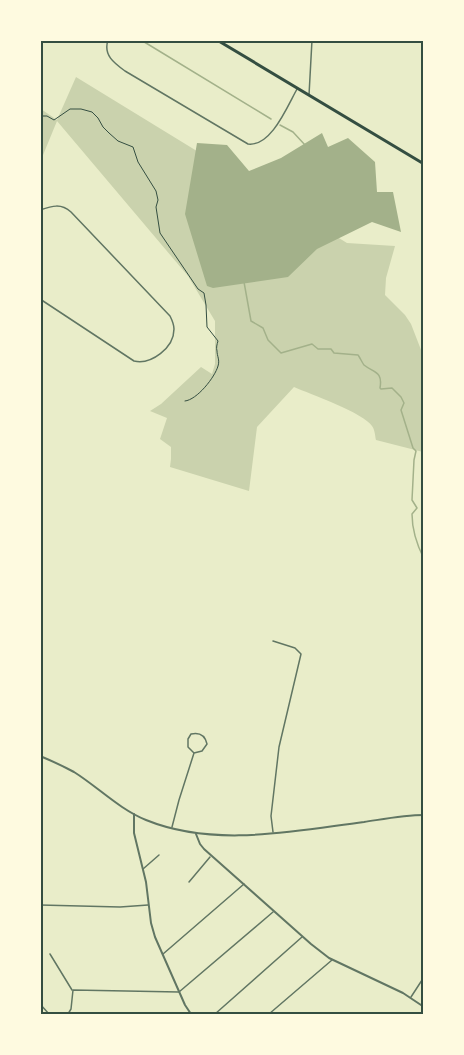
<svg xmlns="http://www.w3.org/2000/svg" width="464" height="1055" viewBox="0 0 464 1055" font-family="Figtree,sans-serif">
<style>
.green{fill:#cad2ad}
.water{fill:#a3b18a}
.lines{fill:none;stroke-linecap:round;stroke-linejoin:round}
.stream{stroke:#a3b18a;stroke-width:1.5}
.path{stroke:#344e41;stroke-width:1}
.minor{stroke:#617663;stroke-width:1.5}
.tertiary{stroke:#617663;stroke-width:2}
.primary{stroke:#344e41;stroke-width:3}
.neatline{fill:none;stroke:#344e41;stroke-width:2}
</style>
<rect width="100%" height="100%" fill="#e9edc9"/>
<path class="green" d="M76,77L347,243L395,246L386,278L385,295L405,315L411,324L423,355V452L376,440C375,436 375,430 372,426C364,413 310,394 294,387L257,427L249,491L170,467L171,459V447L160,439L167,418L150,411L161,404L201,367L212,374L215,364V321L188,276L57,121L41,160V109L57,120Z"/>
<path class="water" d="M322,133L328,147L348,138L375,162L377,192H393L401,232L372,222L317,249L288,277L213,288L207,286L185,214L197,143L227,145L249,171L281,158Z"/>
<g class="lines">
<g class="stream">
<path d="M141,40L271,119"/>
<path d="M280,125L293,132L305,145"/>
<path d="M244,282L251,321L263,328L268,340L281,353L312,344L318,349H331L334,353L358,355C359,356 363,364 364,365C374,373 383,371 380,388L381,389L392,388L401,397L404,403L401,410L413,448L416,451L414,460L412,500L417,508L412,514C412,529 417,545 424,559"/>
</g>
<path class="path" d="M40,116H47L54,120L70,109H81L92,112L98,118L103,127L109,133L118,141L133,147L138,162L156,191L158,200L156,207L160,233L198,289L204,293L206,305L207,327L218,341C217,344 216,348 217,351C217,356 220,360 218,366C215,377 197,400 185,401"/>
<g class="minor">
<path d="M108,40C103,55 114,63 125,71L248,144C271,147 287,107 297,89"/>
<path d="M309,95L312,40"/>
<path d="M40,210C52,206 61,203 71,212L170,316C172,320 174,324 174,329C174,348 151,365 134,361L40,299"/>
<path d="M172,827L179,800L194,753L188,747V739L191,734C200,732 205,735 207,744L202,751L194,753"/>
<path d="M273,832L271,816L279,747L301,654L295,648L273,641"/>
<path d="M143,869L159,855"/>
<path d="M189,882L210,857"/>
<path d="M40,905L120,907L148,905"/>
<path d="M50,954L72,990"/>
<path d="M163,954L244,884"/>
<path d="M411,997L424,977"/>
<path d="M40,1004L49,1014"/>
<path d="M68,1014L71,1009L73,990L179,992L273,912"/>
<path d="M215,1014L302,937"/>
<path d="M269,1014L332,960"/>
</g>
<g class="tertiary">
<path d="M40,756C52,761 63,766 74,772C98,787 119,809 146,820C215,848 293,831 364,822C384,819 404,815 424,815"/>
<path d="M134,814V833L146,882L151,923L155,937L185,1005L191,1014"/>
<path d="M196,834L200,844L204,849L311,944L329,958L403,993L424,1007"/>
</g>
<path class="primary" d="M217,40L424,164"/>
</g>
<rect width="464" height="1055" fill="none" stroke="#fefae0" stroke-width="84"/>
<rect x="42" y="42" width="380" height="971" class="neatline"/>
</svg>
